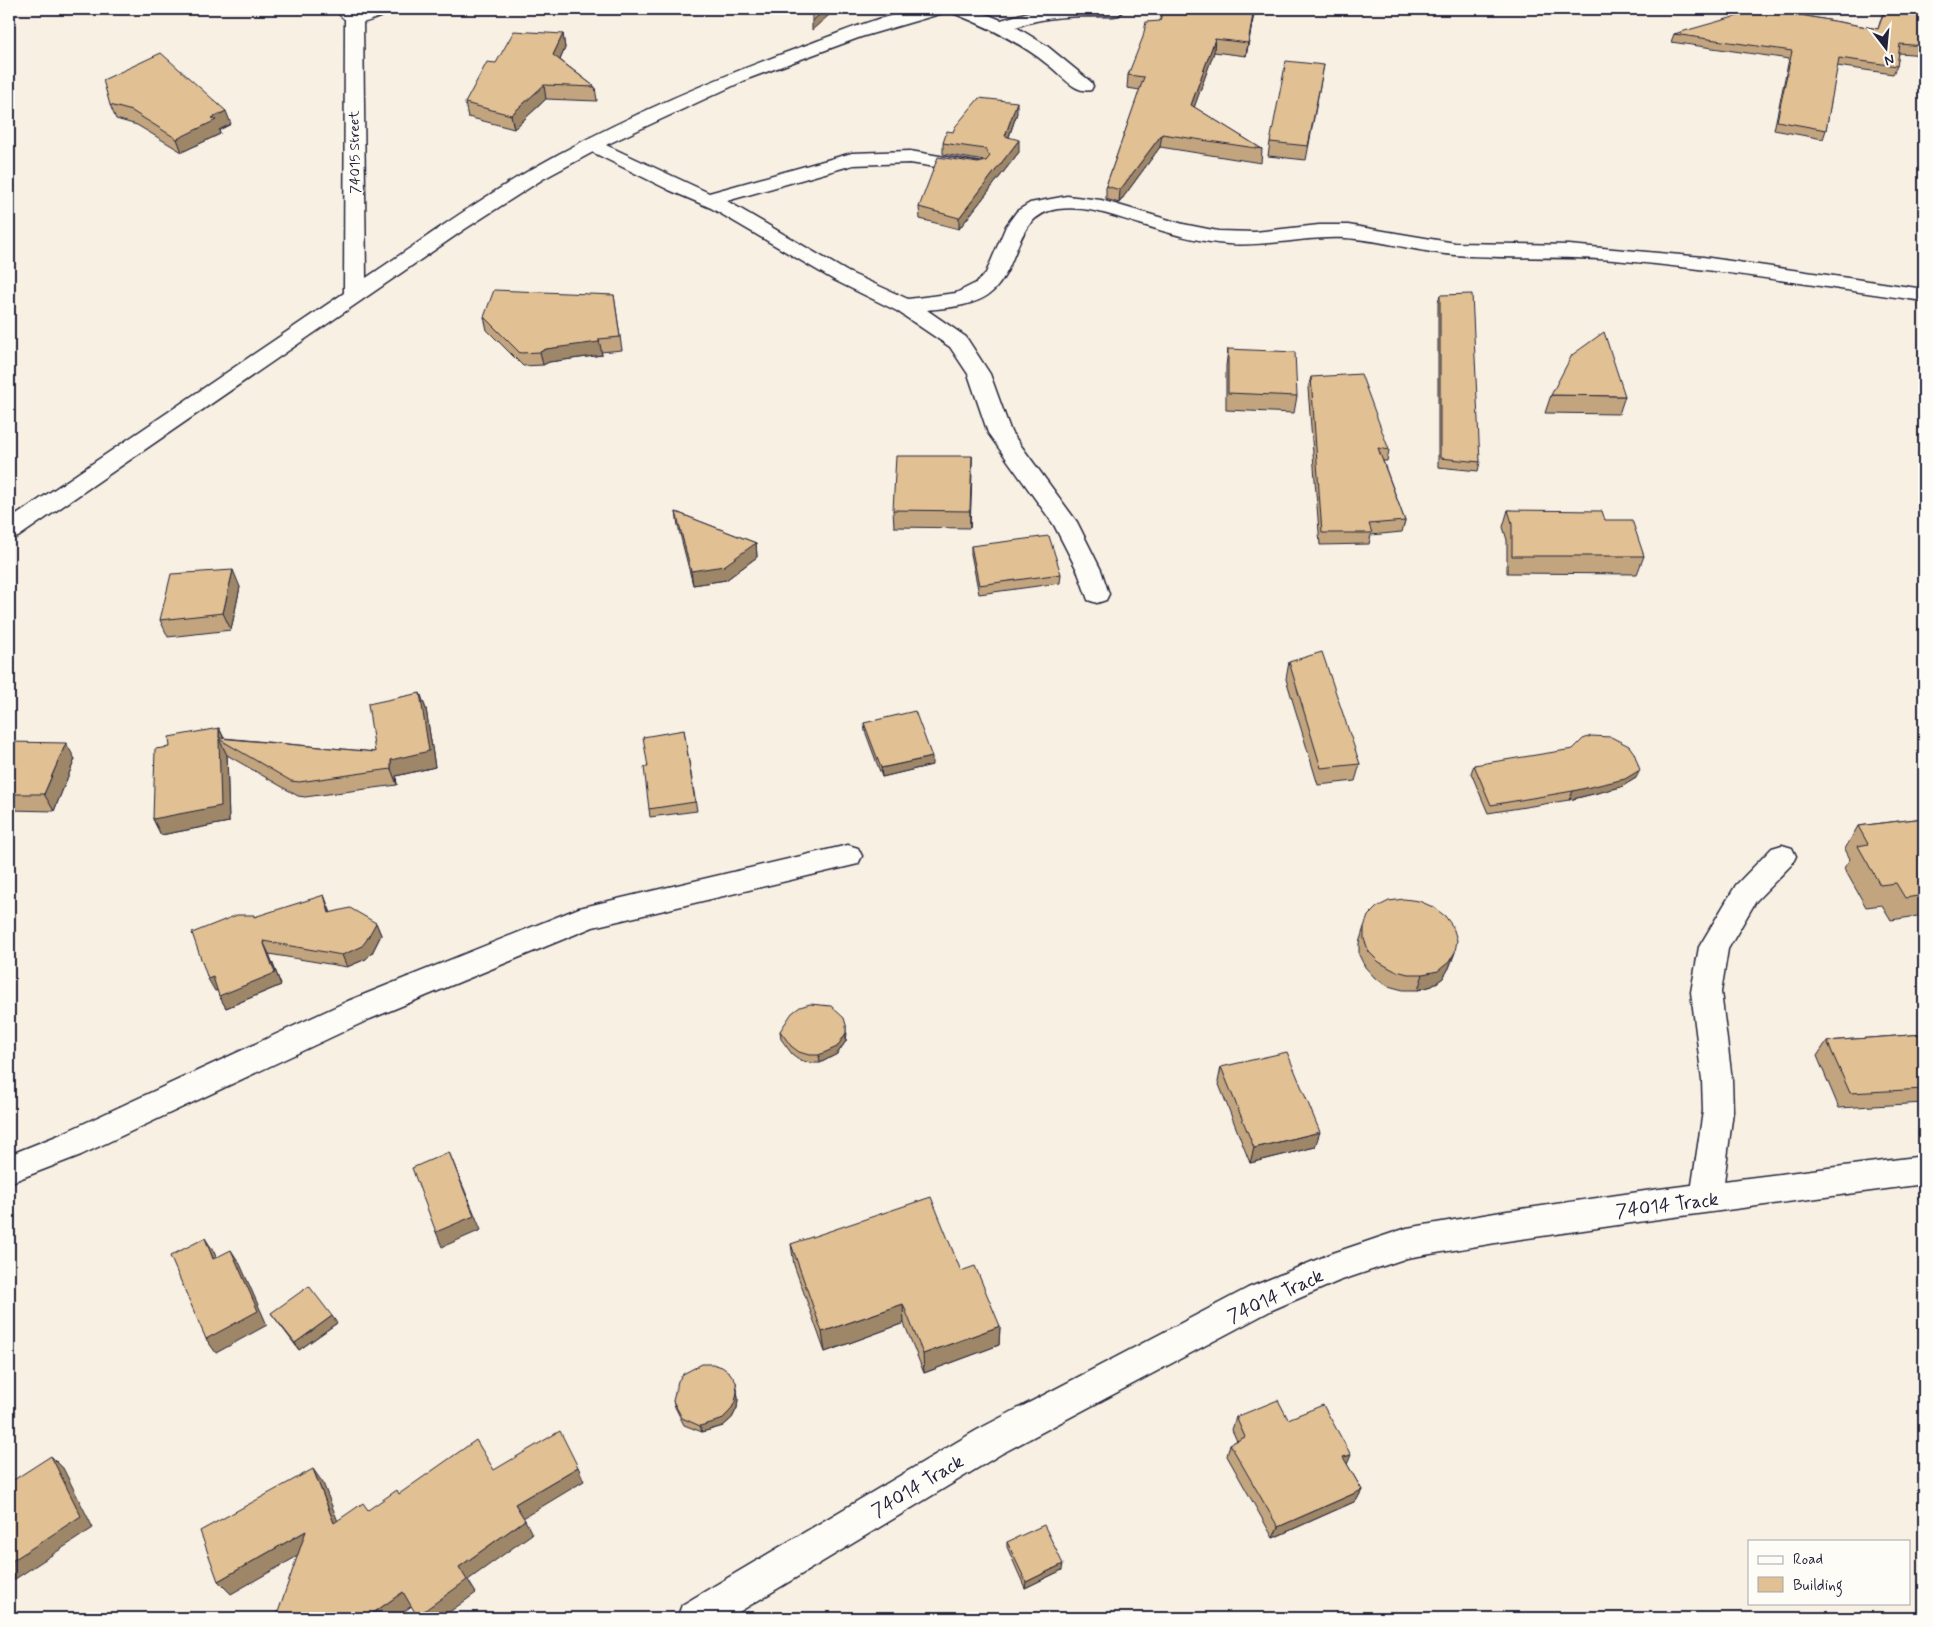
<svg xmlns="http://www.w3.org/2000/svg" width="1933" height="1627" viewBox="0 0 1933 1627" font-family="Mynerve,sans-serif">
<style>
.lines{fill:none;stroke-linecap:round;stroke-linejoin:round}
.service-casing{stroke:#22223b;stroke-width:3}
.minor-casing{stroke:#22223b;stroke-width:3}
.tertiary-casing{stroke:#22223b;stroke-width:3}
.service{fill:#fdfcf7;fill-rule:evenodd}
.minor{fill:#fdfcf7;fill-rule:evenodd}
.tertiary{fill:#fdfcf7;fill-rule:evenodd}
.wall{fill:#c2a57e;stroke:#22223b}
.shaded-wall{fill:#9e8667;stroke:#22223b}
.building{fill:#e1c093;stroke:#22223b}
.labels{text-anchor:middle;stroke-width:4;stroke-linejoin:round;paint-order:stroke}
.far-street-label{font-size:14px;fill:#22223b;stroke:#fdfcf7}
.near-street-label{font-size:19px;fill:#22223b;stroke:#fdfcf7}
</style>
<rect width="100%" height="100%" fill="#f7f0e3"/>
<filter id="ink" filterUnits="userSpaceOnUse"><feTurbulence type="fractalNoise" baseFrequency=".02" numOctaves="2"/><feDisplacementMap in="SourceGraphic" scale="10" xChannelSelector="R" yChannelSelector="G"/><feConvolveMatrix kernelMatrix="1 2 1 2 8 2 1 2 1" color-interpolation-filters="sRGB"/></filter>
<g filter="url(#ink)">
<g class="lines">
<defs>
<g id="service">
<path d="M950,9H974L1001,20L1039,9H1120L1122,11L1119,15L1113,16C1080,16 1047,15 1016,27L1047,46L1091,82L1093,86L1091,90C1074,94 1060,73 1047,64C1018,41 986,26 953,13Z"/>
<path d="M1782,845L1792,848L1796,856L1792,864L1756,901L1728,949L1721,992L1732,1080L1733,1111L1722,1198L1717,1208L1706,1212L1695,1208L1690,1198L1703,1111L1702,1080L1691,992L1699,947L1736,885L1772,848Z"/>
</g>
<g id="minor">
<path d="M335,9H354L357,12L367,9H393L390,13C367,21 352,33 335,9Z"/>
<path d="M593,139L709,193L852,153L910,151L981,163L984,167L981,171L974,173L910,163L853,165L727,201L848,272L908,299L956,293L976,283L986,273L1006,226L1017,211L1030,203L1067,196L1101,200L1183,224L1218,231L1255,232L1319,225H1348L1455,243L1569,245L1703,257L1924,289V301C1821,287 1718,269 1614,260C1561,256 1508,259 1455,255C1417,252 1382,240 1345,238C1306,236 1267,247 1228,244C1198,242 1169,233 1140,224C1113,216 1086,205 1058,209C1013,215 1021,266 992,292C976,306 947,308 927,310L966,337L990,374L1011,432L1077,522L1101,570L1109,594L1106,600L1097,603L1088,600L1077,570L1054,525L988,433L968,374L950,347L897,311L834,280L711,208L669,190L586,149L583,145L586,141Z"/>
<path d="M848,845L858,848L862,856L858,864L593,927L370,1019L81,1155L9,1183V1155L59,1135L348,1001L579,908Z"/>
</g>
<g id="tertiary">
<path d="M343,9H361L363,19L366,278C420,242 473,203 530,170C619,119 715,78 812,43C852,28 903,6 946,9L943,13L861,37L750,78L608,144L543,179L465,229L18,537L9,539V520L344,293L345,19Z"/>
<path d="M1924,1156V1184L1659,1219L1507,1241L1407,1258L1339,1281L1272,1310L1001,1454L729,1618H677L682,1605L977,1430L1248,1288L1333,1253L1407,1228L1507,1211L1659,1189Z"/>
</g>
</defs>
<use href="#service" class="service-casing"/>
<use href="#minor" class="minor-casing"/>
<use href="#tertiary" class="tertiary-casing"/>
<use href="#service" class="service"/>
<use href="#minor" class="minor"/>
<use href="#tertiary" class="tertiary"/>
</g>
<g class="wall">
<path d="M1163,9H1255L1246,56L1214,52L1194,107L1262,149L1261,163L1160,147L1119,203L1106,199V186L1140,90L1127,88L1128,75L1160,21Z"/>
<path d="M1884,9H1924V55L1899,53L1897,66L1893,74L1837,66L1826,130L1823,139L1774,130L1789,59L1671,42L1674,34L1795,14L1878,29Z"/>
<path d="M563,34L565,48L560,60L595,87L597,101L546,99L514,129L468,117L465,103L496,63Z"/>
<path d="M1324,65L1306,160L1268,156L1270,142Z"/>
<path d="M110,105L231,124L219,130L220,134L182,152L137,125L116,119Z"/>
<path d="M1017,113L1009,137L1019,152L959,229L920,219L919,207L978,163L985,161L943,154V143L953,132Z"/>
<path d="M614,295L622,350L601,352L602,355L549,362L543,365L523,366L487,330L484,317Z"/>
<path d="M1440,295L1480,462L1478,471L1438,467V303Z"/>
<path d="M1228,349L1297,396L1294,413L1226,410V366Z"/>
<path d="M1311,377L1389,450L1387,461H1383L1405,521L1402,532L1371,535L1369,544L1320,545L1308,388Z"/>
<path d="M1551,395L1625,396L1619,414L1545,413Z"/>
<path d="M972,456L970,528L894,527L893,510Z"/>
<path d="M1508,510L1605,520L1644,556L1637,574L1507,573V540L1503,527Z"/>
<path d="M676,512L756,543L757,557L726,580L693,585L678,526Z"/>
<path d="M971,546L1061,574L1060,583L979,594L971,554Z"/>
<path d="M240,587L231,630L168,637L160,620Z"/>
<path d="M1289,662L1360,764L1355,781L1318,785L1286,679Z"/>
<path d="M420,693L426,709L435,767L396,776L397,785L305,797L298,796L227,755L229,822L161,835L153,819L170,747L219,728L224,738L375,752Z"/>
<path d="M864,723L932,765L882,777L865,731Z"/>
<path d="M684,730L697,811L650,817L649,809Z"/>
<path d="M9,742L75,759L54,811L9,810Z"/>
<path d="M1474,765L1636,778L1621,787L1569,800L1488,813L1471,773Z"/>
<path d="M1924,818V915L1891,920L1882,905L1866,907L1844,868L1850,859L1845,849L1858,826Z"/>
<path d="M329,908L331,913L376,923L381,935L372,953L366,959L347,967L269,954L281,985L226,1008L217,990L215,991L255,917Z"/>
<path d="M1364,927L1455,952L1449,968L1443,978L1432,986L1418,990H1403L1388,986L1375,978L1365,967L1359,955V943Z"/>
<path d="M780,1031L847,1033L846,1041L837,1054L820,1063H810L800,1060L792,1054L781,1039Z"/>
<path d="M1924,1034V1103L1839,1108L1817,1056L1827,1041Z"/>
<path d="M1221,1067L1315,1147L1250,1163L1218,1082Z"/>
<path d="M791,1244L961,1271L1000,1326L999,1345L924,1373L904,1323L825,1352L794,1265Z"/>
<path d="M271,1313L337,1323L299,1350Z"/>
<path d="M737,1388L738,1399L737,1408L732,1418L723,1426L702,1432L684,1425L675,1407L673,1401Z"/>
<path d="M1236,1417L1288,1419L1347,1464L1362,1490L1356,1501L1273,1538L1227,1456L1230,1444L1237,1441L1232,1430Z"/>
<path d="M1007,1542L1062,1570L1025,1588L1007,1547Z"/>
</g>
<g class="shaded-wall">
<path d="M826,9H836L812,30V21Z"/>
<path d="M1254,9H1255L1254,13L1246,56L1248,43Z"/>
<path d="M563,34L565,48L556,69L553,55Z"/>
<path d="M1215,39L1214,52L1190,119L1191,105Z"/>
<path d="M544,85L546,99L514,129L511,115Z"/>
<path d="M1017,102V113L1005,148V136Z"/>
<path d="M226,111L231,124L219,130L220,134L182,152L177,139L212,118Z"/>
<path d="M1162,134L1160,147L1119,203L1120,190Z"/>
<path d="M1019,140V152L959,229V218Z"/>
<path d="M599,339L602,355L549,362L543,365L540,352L546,349Z"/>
<path d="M972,456V473L970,528V511Z"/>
<path d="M756,543L757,557L726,580L693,585L691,571Z"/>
<path d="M233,570L240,587L231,630L223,613Z"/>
<path d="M420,693L426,709L435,767L396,776L397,785L391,769V760Z"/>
<path d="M219,728L226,743L219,738Z"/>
<path d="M219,739L227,755L229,822L161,835L153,819Z"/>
<path d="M66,743L75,759L54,811L44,794Z"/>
<path d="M932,757V765L882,777L881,768Z"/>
<path d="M1640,770L1636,778L1621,787L1569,800L1573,791Z"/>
<path d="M324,895L329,908L335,926L329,913Z"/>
<path d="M376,923L381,935L372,953L366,959L347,967L342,955Z"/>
<path d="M263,941L269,954L281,985L226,1008L219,996Z"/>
<path d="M1455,952L1449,968L1443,978L1432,986L1418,990L1423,974Z"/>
<path d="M213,977L220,990L215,991L208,979Z"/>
<path d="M846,1025V1041L837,1054L820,1063L819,1055Z"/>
<path d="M1320,1132L1315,1147L1250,1163L1254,1148Z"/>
<path d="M449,1152L481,1230L442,1247L436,1232Z"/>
<path d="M205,1238L214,1252L223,1273L213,1259Z"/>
<path d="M231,1250L240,1264L267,1325L216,1353L206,1339Z"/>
<path d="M903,1304L904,1323L825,1352L822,1332Z"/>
<path d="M332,1316L337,1323L299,1350L295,1343Z"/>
<path d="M1000,1326L999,1345L924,1373L923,1354Z"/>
<path d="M736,1382L738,1399L737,1408L732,1418L723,1426L702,1432L700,1426Z"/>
<path d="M1351,1455L1346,1467L1343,1457Z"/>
<path d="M51,1456L63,1468L93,1528L9,1583V1563Z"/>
<path d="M578,1467L584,1481L523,1518L515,1504Z"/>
<path d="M313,1469L323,1483L344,1537L334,1523Z"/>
<path d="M1362,1490L1356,1501L1273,1538L1278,1527Z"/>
<path d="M525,1520L532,1534L468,1580L476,1593L441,1618H419L417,1616L459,1567Z"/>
<path d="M306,1531L317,1545L231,1594L218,1581Z"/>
<path d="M1063,1564L1062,1570L1025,1588L1026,1582Z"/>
<path d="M403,1592L413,1605L395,1618H366Z"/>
</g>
<g class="building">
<path d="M812,9H826L812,21Z"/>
<path d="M1163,9H1254L1248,43L1215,39L1191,105L1262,149L1162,134L1120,190L1106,186L1144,77L1128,75L1143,37L1146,22L1160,21Z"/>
<path d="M1762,9H1796L1795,14L1878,29L1885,9H1924V46L1900,44L1897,66L1839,58L1826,130L1777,121L1792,51L1674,34Z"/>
<path d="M514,31L563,34L553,55L595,87L544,85L511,115L465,103L487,62L496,63Z"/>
<path d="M161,53L226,111L212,118L216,120L177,139L132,111L110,105L103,80Z"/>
<path d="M1286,61L1324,65L1308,146L1270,142Z"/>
<path d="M979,98L1017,102L1005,136L1019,140L959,218L919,207L938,157L978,163L986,161L990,156L985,149L943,143L947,131L953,132L955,127Z"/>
<path d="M494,290L614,295L620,337L599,339V342L546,349L540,352L520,353L484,317Z"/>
<path d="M1472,294L1480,462L1440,458V295Z"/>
<path d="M1604,332L1625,396L1551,395L1572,355Z"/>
<path d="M1228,349L1295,352L1297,396L1228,393Z"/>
<path d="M1361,374L1389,450L1378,448L1405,521L1369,524L1372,533H1322L1311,377Z"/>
<path d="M896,456H972L970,511L893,510Z"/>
<path d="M1508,510L1602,511L1605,520H1632L1644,556H1512V523Z"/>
<path d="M676,512L756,543L724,566L691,571Z"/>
<path d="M1049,536L1061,574L979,585L971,546Z"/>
<path d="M233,570L223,613L160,620L171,574Z"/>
<path d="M1322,652L1360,764L1321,768L1289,662Z"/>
<path d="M420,693L429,751L391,760V769L299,782L291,781L219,739L221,806L153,819L155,749L170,747L169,737L219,728V738L375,752L368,704Z"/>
<path d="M915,711L932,757L881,768L864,723Z"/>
<path d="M684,730L695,802L649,809L644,767H648L643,737Z"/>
<path d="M1591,736L1611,737L1629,746L1634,753L1640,770L1625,779L1573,791L1491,805L1474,765L1573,749L1583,739Z"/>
<path d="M9,742L66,743L44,794H9Z"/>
<path d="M1924,818V895L1905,898L1896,883L1880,885L1858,846L1868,844L1858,826Z"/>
<path d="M324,895L329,913L350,908L376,923L366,941L361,947L342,955L263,941L275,973L219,996L213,977L208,979L192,933L237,915H254V917Z"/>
<path d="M1404,899L1419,901L1433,907L1445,916L1453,927L1457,940L1455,952L1449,962L1438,971L1423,974H1408L1393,970L1379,962L1369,952L1364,939V927L1368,916L1377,907L1389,901Z"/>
<path d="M810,1004L831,1006L844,1018L846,1025V1033L837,1047L819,1055H809L799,1052L791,1046L780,1031L792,1013L800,1007Z"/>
<path d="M1924,1034V1089L1850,1093L1827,1041Z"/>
<path d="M1287,1052L1320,1132L1254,1148L1221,1067Z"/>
<path d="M449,1152L474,1216L436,1232L412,1168Z"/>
<path d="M931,1197L961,1271L975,1266L1000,1326L923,1354L903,1304L822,1332L791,1244Z"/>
<path d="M205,1238L213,1259L231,1250L258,1311L206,1339L170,1256Z"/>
<path d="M309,1286L332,1316L295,1343L271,1313Z"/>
<path d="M702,1364H713L722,1367L730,1373L736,1382L737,1392L735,1402L730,1411L721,1420L700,1426L682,1418L673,1401L678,1381L683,1374Z"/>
<path d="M1278,1400L1288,1419L1323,1405L1351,1455L1343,1457L1362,1490L1278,1527L1230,1444L1245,1437L1236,1417Z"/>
<path d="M560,1431L578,1467L515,1504L525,1520L459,1567L467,1580L417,1616L403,1592L366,1618H276L306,1531L218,1581L200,1531L313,1469L334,1523L363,1503L368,1510L397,1490L399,1494L476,1440L494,1470Z"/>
<path d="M51,1456L81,1516L9,1563V1483Z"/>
<path d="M1044,1525L1063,1564L1026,1582L1007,1542Z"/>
</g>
</g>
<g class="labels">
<g class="far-street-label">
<text transform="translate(354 152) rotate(-91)" y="5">74015 Street</text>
</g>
<g class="near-street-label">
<text transform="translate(1667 1204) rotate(-7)" y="7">74014 Track</text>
<text transform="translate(1275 1295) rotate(-25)" y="7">74014 Track</text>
<text transform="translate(917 1485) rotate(-31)" y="7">74014 Track</text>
</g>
</g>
<rect width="1933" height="1627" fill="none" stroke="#fdfcf7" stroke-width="30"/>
<rect x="15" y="15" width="1903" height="1597" fill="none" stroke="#22223b" stroke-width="2" filter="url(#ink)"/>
<rect x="1748" y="1540" width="162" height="65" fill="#fdfcf7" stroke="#a5a5ac"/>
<rect x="1758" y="1556" width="25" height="8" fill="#fdfcf7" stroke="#a5a5ac"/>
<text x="1793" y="1564" font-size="15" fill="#22223b">Road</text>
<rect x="1758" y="1577" width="25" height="15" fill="#e1c093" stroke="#a5a5ac"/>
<text x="1793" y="1590" font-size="15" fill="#22223b">Building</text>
<g transform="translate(1886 48) rotate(164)" stroke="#fdfcf7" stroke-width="4" paint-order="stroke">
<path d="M0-4L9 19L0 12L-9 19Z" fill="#22223b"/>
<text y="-8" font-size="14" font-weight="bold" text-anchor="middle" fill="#22223b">N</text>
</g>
</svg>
